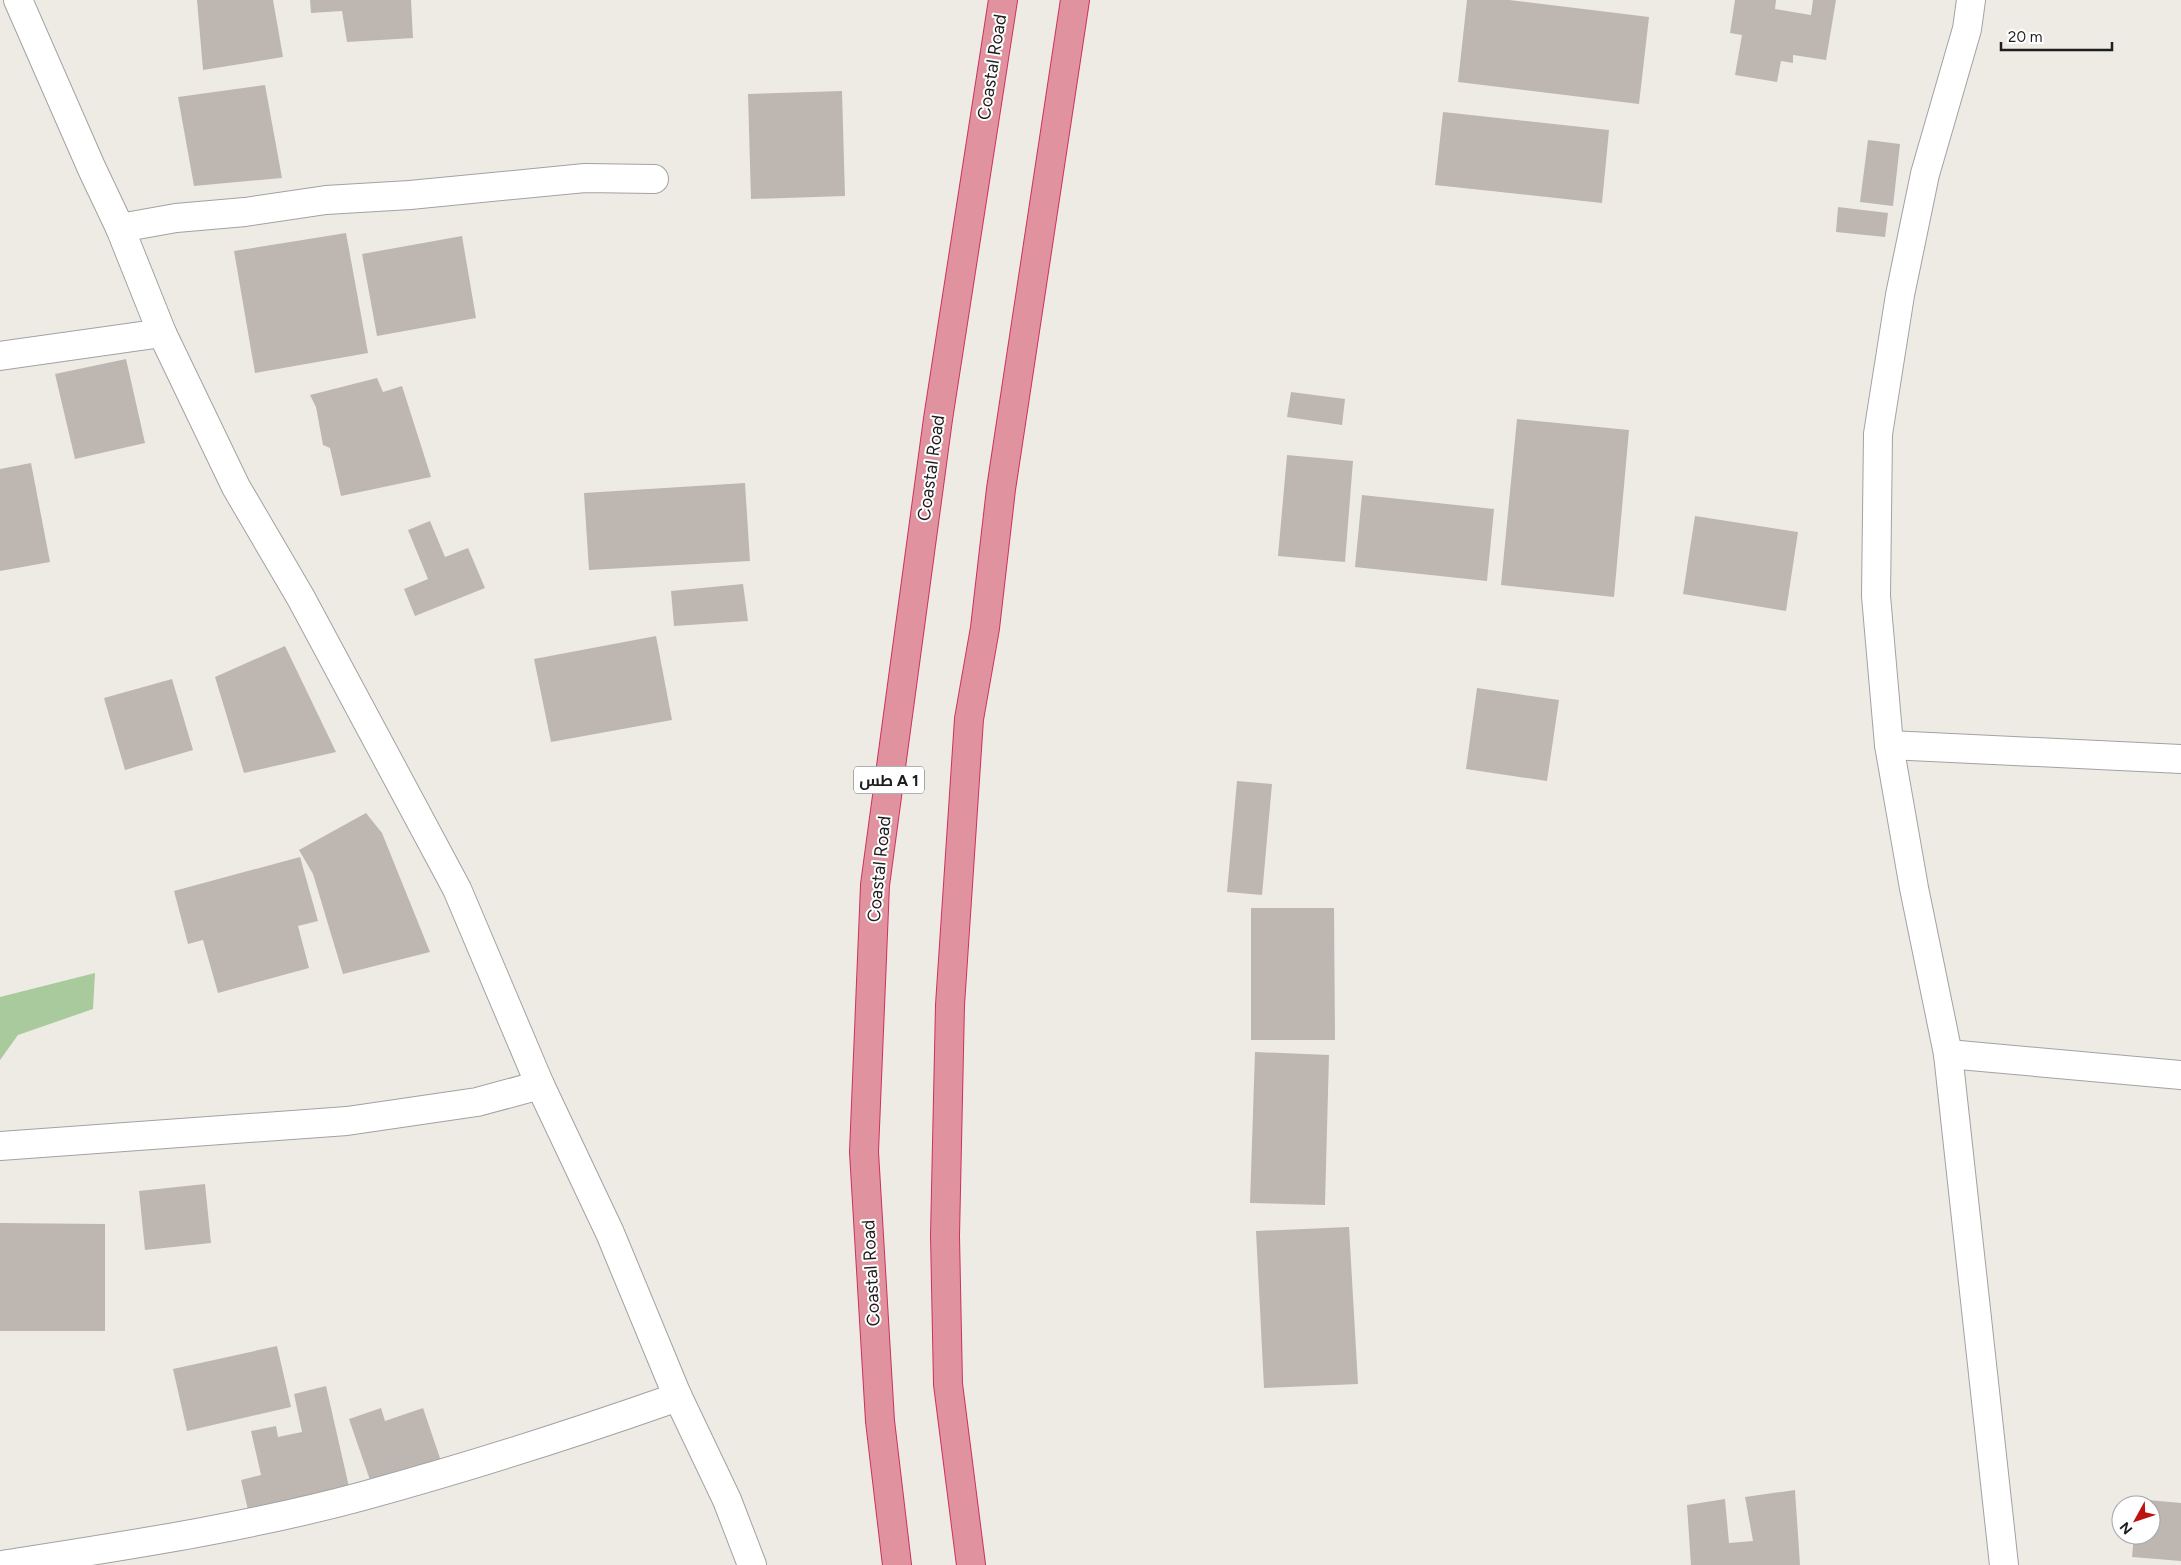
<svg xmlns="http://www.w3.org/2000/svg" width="2181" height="1565" viewBox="0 0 2181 1565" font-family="Figtree,Cairo,sans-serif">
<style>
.forest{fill:#a8ca9c}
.building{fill:#beb7b1}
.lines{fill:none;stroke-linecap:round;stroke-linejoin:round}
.street-casing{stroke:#a2a2a2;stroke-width:30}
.highway-casing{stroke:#cc3161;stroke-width:30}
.street{stroke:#fff;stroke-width:28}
.highway{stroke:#e0929e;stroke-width:28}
.labels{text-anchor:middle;stroke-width:4;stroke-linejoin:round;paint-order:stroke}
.shield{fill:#fff;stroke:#626262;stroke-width:1}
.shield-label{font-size:16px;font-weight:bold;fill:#1e1e1e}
.street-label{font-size:18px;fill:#1e1e1e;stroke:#fff}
</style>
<rect width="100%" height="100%" fill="#eeebe5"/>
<path class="forest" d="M95,973L93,1009L18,1035L0,1060V997Z"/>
<g class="building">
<path d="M197,0H273L283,57L203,70Z"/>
<path d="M310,0H411L413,38L347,42L342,11L311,13Z"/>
<path d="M1467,0H1509L1649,17L1639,104L1458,82Z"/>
<path d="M1735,0H1776L1775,9L1811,15L1813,0H1836L1826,60L1793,55V63L1781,61L1777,82L1735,75L1742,35L1730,33Z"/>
<path d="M265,85L282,178L194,186L178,97Z"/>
<path d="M842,91L845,196L751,199L748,94Z"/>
<path d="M1443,112L1609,130L1602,203L1435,185Z"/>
<path d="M1868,140L1900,144L1893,206L1860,202Z"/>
<path d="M1838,207L1888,213L1885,237L1836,232Z"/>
<path d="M346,233L368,353L255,373L234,251Z"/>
<path d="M462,236L476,318L377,336L362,254Z"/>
<path d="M126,359L145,443L75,459L55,374Z"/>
<path d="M377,378L383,392L402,386L431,477L341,496L330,448L323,445L316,407L310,395Z"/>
<path d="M1291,392L1345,399L1342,425L1287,417Z"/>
<path d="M1517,419L1629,430L1614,597L1501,585Z"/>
<path d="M1287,455L1353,461L1345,562L1278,556Z"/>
<path d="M31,463L50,562L0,571V469Z"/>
<path d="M745,483L750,561L589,570L584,493Z"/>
<path d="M1362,495L1494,509L1487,581L1355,567Z"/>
<path d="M1695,516L1798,532L1786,611L1683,594Z"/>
<path d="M430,521L445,557L468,548L485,588L415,616L404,589L428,579L408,530Z"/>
<path d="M743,584L748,621L674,626L671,591Z"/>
<path d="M656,636L672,720L551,742L534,659Z"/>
<path d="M285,646L336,752L244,773L215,677Z"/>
<path d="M172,679L193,750L125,770L104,698Z"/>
<path d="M1477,688L1559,700L1547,781L1466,769Z"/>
<path d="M1237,781L1272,784L1262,895L1227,892Z"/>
<path d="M366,813L382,833L430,952L343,974L313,874L299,850Z"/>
<path d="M300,857L318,921L298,926L309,968L218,993L203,940L188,944L174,891Z"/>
<path d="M1251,908H1334L1335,1040H1251Z"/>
<path d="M1255,1052L1329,1055L1325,1205L1250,1203Z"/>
<path d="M205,1184L211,1243L145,1250L139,1191Z"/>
<path d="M0,1223L105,1224V1331H0Z"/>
<path d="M1349,1227L1358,1384L1264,1388L1256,1231Z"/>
<path d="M277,1346L291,1407L187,1431L173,1369Z"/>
<path d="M326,1386L349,1487L248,1510L241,1480L261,1475L251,1431L276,1426L278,1437L302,1432L294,1394Z"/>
<path d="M381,1408L385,1421L423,1408L442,1464L372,1486L349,1419Z"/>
<path d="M1795,1490L1800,1565H1691L1687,1505L1725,1499L1729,1543L1753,1541L1745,1497Z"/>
<path d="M2137,1499L2181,1503V1561L2132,1557L2134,1535H2151V1505H2136Z"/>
</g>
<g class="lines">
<defs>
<g id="street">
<path d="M18,0L92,169L120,228L162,333L236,487L301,598L457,889L540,1085L610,1233L677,1395L727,1500L752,1565"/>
<path d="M1971,0L1967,29L1925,174L1900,295L1878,434L1876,596L1889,745L1914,888L1948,1054L2004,1565"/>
<path d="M120,228L176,218L245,212L326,200L410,195L585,178L654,179"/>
<path d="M0,356L162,333"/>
<path d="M1889,745L2181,759"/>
<path d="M1948,1054L2181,1075"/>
<path d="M0,1146L347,1121L477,1102L540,1085"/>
<path d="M2,1565C123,1546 245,1528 363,1496C465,1468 566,1436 666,1401L677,1395"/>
</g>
<g id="highway">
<path d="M897,1565L880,1421L864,1152L875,885L938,419L1003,0"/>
<path d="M971,1565L948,1384L945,1236L950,1005L969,719L985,628L1001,489L1075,0"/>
</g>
</defs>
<use href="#street" class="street-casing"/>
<use href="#highway" class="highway-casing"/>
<use href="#street" class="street"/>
<use href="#highway" class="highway"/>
</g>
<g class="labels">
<rect class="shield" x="854" y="766.5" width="70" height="27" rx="4"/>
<g class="shield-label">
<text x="889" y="786">طس A 1</text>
</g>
<g class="street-label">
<text transform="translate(992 67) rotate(-81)" y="6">Coastal Road</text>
<text transform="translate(931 468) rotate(-82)" y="6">Coastal Road</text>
<text transform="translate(879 869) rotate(-84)" y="6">Coastal Road</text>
<text transform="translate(871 1273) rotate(-93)" y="6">Coastal Road</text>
</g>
</g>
<g transform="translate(2136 1520) rotate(230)"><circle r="24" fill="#ffffff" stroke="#a5a5a5"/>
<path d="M0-4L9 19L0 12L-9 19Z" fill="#bc150f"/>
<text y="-8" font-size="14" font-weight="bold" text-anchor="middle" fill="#1e1e1e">N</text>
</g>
<path d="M2001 42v8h111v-8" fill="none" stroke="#1e1e1e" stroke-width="2.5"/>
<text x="2008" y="42" font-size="15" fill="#1e1e1e" stroke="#ffffff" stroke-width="4" paint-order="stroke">20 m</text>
</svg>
